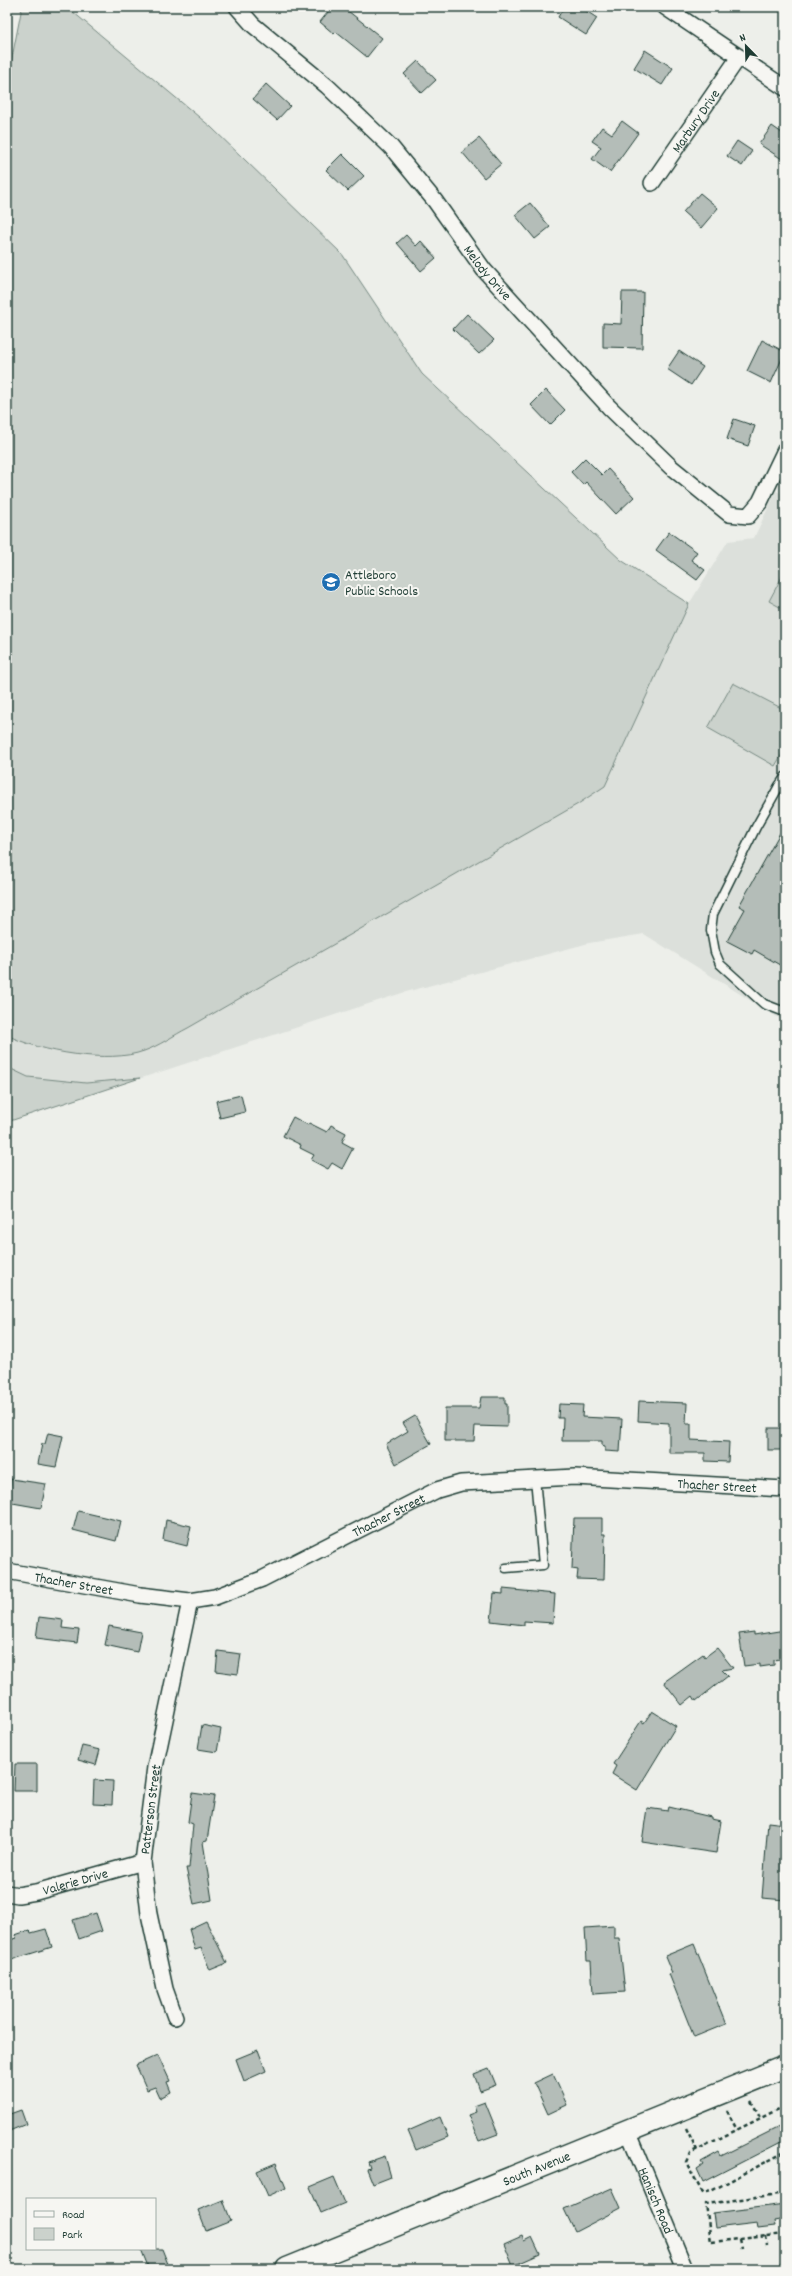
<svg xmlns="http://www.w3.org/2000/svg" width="792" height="2276" viewBox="0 0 792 2276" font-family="Dekko,sans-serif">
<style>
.built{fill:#dce0db}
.green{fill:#cbd2cc;stroke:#758880}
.building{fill:#b4bdb8;stroke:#1f3d34}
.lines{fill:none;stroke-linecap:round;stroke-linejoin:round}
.lane-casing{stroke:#1f3d34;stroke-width:11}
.street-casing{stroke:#1f3d34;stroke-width:18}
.highway-casing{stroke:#1f3d34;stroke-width:25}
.path{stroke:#1f3d34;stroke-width:2.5;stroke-dasharray:4 3;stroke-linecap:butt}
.lane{stroke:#f6f6f2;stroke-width:8}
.street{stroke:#f6f6f2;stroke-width:15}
.highway{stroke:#f6f6f2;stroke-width:22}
.labels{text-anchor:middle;stroke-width:4;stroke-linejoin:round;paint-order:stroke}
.street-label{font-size:14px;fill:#1f3d34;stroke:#f6f6f2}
.poi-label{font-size:14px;fill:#1f3d34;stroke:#f6f6f2;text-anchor:start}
</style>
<rect width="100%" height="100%" fill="#edefea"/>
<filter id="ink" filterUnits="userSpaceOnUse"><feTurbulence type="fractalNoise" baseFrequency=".025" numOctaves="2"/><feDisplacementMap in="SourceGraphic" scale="8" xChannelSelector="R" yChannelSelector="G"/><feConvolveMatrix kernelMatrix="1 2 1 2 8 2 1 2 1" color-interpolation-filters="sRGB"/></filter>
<g filter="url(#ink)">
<path class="built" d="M22,7H67L211,127L342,254L422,374L621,560L689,604L728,541L754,538L776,491L785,495V1022L644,934L589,943L402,993L7,1122V83Z"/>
<g class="green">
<path d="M22,7H67L211,127L342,254L422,374L621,560L689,604L605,786L578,804L188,1028C174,1035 159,1046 144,1051C109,1064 40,1052 7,1035V83Z"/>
<path d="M785,571V610L769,601Z"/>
<path d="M733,683L785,710V749L775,766L708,728Z"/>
<path d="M7,1067L28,1077L86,1083L140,1078L7,1122Z"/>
</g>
<g class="building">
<path d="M332,7H343L382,38L367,57L336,32L334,34L320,22Z"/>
<path d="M564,7H580L597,18L586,35L558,17Z"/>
<path d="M645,50L673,68L662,85L634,68Z"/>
<path d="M418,61L436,80L422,93L404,74Z"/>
<path d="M266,84L290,106L277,120L253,99Z"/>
<path d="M622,121L638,133L610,172L592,159L601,147L592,141L602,127L612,134Z"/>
<path d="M772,126L785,135V161L759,144Z"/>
<path d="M479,138L501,164L484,178L462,152Z"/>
<path d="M737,141L752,151L742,166L727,156Z"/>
<path d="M342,154L364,176L348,191L326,170Z"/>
<path d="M700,193L718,208L701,228L683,212Z"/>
<path d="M530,203L550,227L535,239L515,215Z"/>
<path d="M406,235L416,246L421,241L436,258L421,271L397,243Z"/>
<path d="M622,292H643L642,348L603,347V323L621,324Z"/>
<path d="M467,314L494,340L479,354L453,329Z"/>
<path d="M762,340L785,352L771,383L747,371Z"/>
<path d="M679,351L703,367L691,385L667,369Z"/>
<path d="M546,390L565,410L550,425L531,405Z"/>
<path d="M734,419L755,426L748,446L727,439Z"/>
<path d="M585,458L602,475L608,469L634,497L616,514L586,482L583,485L571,472Z"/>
<path d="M669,532L697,552L691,560L705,570L697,580L656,550Z"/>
<path d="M785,824V968L754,950L752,954L727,941L745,909L739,906Z"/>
<path d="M241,1095L245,1112L220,1118L216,1101Z"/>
<path d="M293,1117L308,1125L309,1123L327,1132L331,1125L346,1133L342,1142L353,1148L342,1169L332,1163L328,1169L311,1160L314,1155L300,1148L301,1145L283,1136Z"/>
<path d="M481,1397H505V1404H507V1427L475,1426L474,1441H445V1408H479Z"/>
<path d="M639,1401L687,1403L686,1424H691V1440L729,1442L728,1462L705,1461V1453H669V1423L638,1421Z"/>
<path d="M559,1404L583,1405L582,1417L622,1419L620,1452L605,1451V1447L602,1446V1441H562L563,1418H558Z"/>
<path d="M415,1416L431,1444L396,1464L386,1444L408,1431L403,1423Z"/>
<rect x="768" y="1428" width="17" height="22"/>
<path d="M48,1433L63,1436L56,1467L38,1464L42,1444H45Z"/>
<path d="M11,1479L46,1484L41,1508L7,1502V1484L10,1485Z"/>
<path d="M78,1511L121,1521L116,1541L73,1530Z"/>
<path d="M574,1518H602V1534H605L604,1580L577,1579L578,1570L572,1569Z"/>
<path d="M166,1520L191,1526L187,1546L163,1540Z"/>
<path d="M503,1589L555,1594L553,1623L524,1621V1625L491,1621L494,1593L503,1594Z"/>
<path d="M39,1617L63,1620L62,1628L79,1630L77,1643L36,1638Z"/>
<path d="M109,1626L141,1632L137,1652L105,1645Z"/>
<path d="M785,1630V1658L774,1660V1665L760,1667V1664L744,1666L739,1634L754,1632V1635Z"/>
<path d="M717,1648L733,1668L722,1670L728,1676L696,1701L693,1696L682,1705L664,1682L703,1654L705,1657Z"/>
<path d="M218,1651L241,1654L238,1674L216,1671Z"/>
<path d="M652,1711L676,1726L637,1790L612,1774L616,1766L613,1764L641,1721L644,1723Z"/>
<path d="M202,1725L221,1729L217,1752L198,1749Z"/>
<path d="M82,1746L100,1750L96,1765L78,1760Z"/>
<path d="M15,1764H37V1791H14Z"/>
<path d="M94,1780L113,1781L112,1805L93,1804Z"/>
<path d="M192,1793L214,1796L207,1841L203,1842L212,1900L194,1904L186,1868H189L193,1824L188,1822Z"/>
<path d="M669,1807L711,1817V1819L721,1821L716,1853L642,1842L647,1808L668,1811Z"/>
<path d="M768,1822L785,1824V1900L762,1898Z"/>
<path d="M96,1913L102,1931L79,1939L73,1920Z"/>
<path d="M206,1921L227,1963L210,1970L201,1948L195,1950L189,1929Z"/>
<path d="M614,1926V1938H619L625,1992L593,1994L591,1961H587L585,1928Z"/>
<path d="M46,1929L52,1947L11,1960L7,1941L16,1938L15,1935L30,1930L31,1933Z"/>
<path d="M694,1944L726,2024L694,2037L669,1974L672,1973L665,1956Z"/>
<path d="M258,2050L266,2071L244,2081L236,2059Z"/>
<path d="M158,2055L170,2081L167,2082L171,2092L160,2098L155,2087L147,2090L136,2065Z"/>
<path d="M489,2068L496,2085L480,2091L474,2074Z"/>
<path d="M553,2074L567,2105L548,2114L534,2083Z"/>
<path d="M485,2102L498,2134L479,2141L468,2115L476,2112L474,2106Z"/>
<path d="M21,2110L26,2124L7,2132V2115Z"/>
<path d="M440,2117L448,2137L416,2150L408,2131Z"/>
<path d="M785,2124V2140L703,2182L697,2169L703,2165L701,2162L719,2152L721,2156Z"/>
<path d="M385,2156L391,2177L373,2184L367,2169L370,2168L368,2162Z"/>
<path d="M276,2163L286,2188L268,2196L257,2171Z"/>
<path d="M334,2177L345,2203L321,2213L310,2187Z"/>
<path d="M612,2188L621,2208L575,2232L564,2209Z"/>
<path d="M223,2200L231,2221L206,2231L198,2210Z"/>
<path d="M785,2204V2219L774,2221L775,2226L758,2228L757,2223L715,2228L713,2213Z"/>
<path d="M522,2236L524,2241L532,2237L540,2254L513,2266L504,2244Z"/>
<path d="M141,2249H162L170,2269H149Z"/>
</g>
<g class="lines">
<defs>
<g id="lane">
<path d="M785,777L779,786L785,789"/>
<path d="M779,786L756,827L713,914L711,930L715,952L720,964L764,1004L785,1012"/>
<path d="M506,1568L543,1565L535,1478"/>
</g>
<g id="street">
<path id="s1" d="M237,7L253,25L327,86L391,147L435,201L484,270L609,407L671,467L729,514L748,516L760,502L785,450"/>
<path d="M665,7L785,88"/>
<path id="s2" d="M652,183L739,57"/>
<path id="s3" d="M7,1571L140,1595L190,1601L215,1597L262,1579L437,1490L461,1483L575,1477L785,1489"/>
<path id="s4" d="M7,1893L18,1895L36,1892L143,1862"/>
<path id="s5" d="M175,2017L165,1989L149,1914L143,1862L155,1767L190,1601"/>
<path id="s6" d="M628,2131L685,2269"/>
</g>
<g id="highway">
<path id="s7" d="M287,2269L785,2067"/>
</g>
</defs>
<use href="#lane" class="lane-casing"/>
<use href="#street" class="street-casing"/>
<use href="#highway" class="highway-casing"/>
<g class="path">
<path d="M751,2101L761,2118"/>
<path d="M785,2106L690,2153L686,2162L701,2190L704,2193L711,2191L785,2152"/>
<path d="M727,2111L737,2130"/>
<path d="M686,2128L697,2150"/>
<path d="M785,2193L706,2204L711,2242L785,2234"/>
<path d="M766,2236L767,2245"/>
<path d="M740,2239L742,2248"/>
</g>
<use href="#lane" class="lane"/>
<use href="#street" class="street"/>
<use href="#highway" class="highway"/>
</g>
</g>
<defs>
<symbol id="school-disc" viewBox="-11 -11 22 22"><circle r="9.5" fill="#1f6fb2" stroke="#f6f6f2"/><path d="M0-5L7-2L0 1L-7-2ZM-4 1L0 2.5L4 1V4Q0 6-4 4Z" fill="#fff"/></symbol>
</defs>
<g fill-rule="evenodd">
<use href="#school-disc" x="320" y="571" width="22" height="22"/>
</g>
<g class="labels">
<g class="street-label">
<text dy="5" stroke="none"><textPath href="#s2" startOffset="76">Marbury Drive</textPath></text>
<text dy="5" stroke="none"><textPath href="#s1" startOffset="367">Melody Drive</textPath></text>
<text dy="5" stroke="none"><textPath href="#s3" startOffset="739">Thacher Street</textPath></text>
<text dy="5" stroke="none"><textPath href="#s3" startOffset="403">Thacher Street</textPath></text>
<text dy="5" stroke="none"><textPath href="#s3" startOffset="68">Thacher Street</textPath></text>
<text dy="5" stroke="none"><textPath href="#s5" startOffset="212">Patterson Street</textPath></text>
<text dy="5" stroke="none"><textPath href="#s4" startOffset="70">Valerie Drive</textPath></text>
<text dy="5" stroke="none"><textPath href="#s7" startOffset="269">South Avenue</textPath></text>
<text dy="5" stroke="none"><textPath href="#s6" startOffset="75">Hanisch Road</textPath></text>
</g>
<g class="poi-label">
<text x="345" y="579">Attleboro<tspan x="345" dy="16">Public Schools</tspan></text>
</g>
</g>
<rect width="792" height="2276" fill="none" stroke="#f6f6f2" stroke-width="24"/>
<rect x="12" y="12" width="768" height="2252" fill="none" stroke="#1f3d34" stroke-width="1.5" filter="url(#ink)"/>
<rect x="26" y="2198" width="130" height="52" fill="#f6f6f2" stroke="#a0aca6"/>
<rect x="34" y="2211" width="20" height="6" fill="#f6f6f2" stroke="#a0aca6"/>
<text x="62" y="2218" font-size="12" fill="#1f3d34">Road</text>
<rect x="34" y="2228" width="20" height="12" fill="#cbd2cc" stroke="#a0aca6"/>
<text x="62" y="2238" font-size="12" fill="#1f3d34">Park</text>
<g transform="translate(746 46) rotate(337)" stroke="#f6f6f2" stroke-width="3" paint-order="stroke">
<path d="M0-3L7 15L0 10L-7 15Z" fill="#1f3d34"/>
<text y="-6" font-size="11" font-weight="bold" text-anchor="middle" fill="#1f3d34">N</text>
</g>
</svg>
